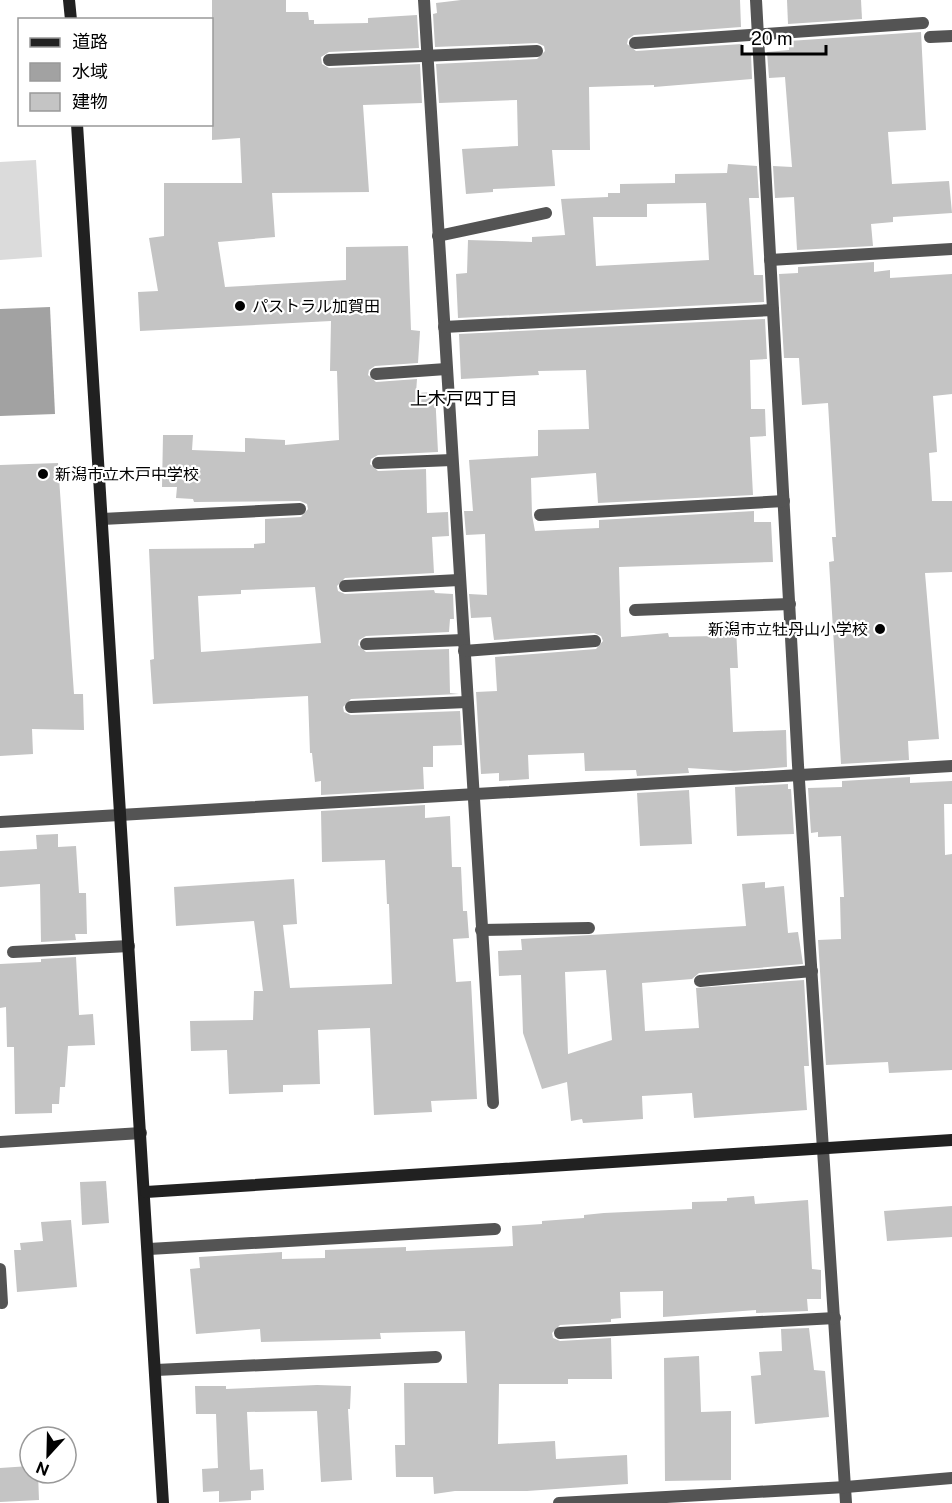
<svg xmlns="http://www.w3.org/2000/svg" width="952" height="1503" viewBox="0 0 952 1503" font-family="'Public Sans','Noto Sans JP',sans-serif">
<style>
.green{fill:#dbdbdb}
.water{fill:#a2a2a2}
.building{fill:#c4c4c4;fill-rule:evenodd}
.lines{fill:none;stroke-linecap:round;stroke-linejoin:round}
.lane{stroke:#545454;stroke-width:12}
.street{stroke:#545454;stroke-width:12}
.secondary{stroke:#212121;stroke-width:12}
.poi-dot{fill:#000;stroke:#fff;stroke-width:2}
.labels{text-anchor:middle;stroke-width:4.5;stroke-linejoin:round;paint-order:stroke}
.poi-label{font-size:16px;fill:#000;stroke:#fff;text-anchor:start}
.neighbourhood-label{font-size:18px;fill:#000;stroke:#fff}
</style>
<rect width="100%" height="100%" fill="#fff"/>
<path class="green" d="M36,160L42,257L0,260V162Z"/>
<path class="water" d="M50,307L55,414L0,416V309Z"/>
<g class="building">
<path d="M212,0H286V12H308L309,20H314V24L368,23V18L417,15L419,48L329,52L321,57L322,64L329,68L420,64L422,103L363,105L369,192L272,193L275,237L218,242L225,287L346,280V247L408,246L411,330L420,331L418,363L375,366L369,370L368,375L376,382L417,379L416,393L435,392L438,452L378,455L371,459L370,464L378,471L426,469L427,513L448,512L449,536L432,537L434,573L345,578L337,586L338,591L345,594L434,590L435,593L453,594L454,619H450L449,632L366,636L359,640L358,645L366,652L449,649L450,693L459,694L351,699L343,707L344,712L351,715L460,711L462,745L433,746V767H423L424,789L321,795V781L315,782L312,753H310L308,696L153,704L150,660L154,659L149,549L254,548V544L265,543V519L301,517L308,509L307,504L300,501L194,502L193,499L176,498L177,487H162L163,435H193L192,450L245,452V438L285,440V445L339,440L337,371H330L331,321L140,331L138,292L158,291L149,238L164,236V183H242L240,138L212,140ZM315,587L321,643L201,652L198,596L241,594V590Z"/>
<path d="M461,0H740L741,27L634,35L628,39L627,44L636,51L742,44V54H751L752,79L654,87V85L589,87L590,150H552L555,186L493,189V192L466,194L462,149L518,146L517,100L439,103L436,64L537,59L545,51L544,46L537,43L435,47L433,14L437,13L436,3Z"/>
<path d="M787,0H861L862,19L788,24Z"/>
<path d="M921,32L926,130L888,132L892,184L949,181L952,213L893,217V222L871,224L873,246L797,250L794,197L775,198L773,166L792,167L785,77L769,78L767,52L789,50V41Z"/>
<path d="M728,164L757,166L759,198H749L754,275H763L764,302L458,318L456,274L467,273L468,240L532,242V237L565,235L561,199L608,197V193H620V184L675,183V174L727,173ZM706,203L709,260L596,266L593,217H647V204Z"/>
<path d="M874,262V272L890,270V278L952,274V394L933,396L937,452L929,453L932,501H952V572L925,573L939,739L908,741L909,760L841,764L829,562L834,561L832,537H836L828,403L802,405L799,358H784L779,274L798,273V267Z"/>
<path d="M765,319L767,359L750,360L751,409H765L766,436L750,437L753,495L598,503L596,473L531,478L532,515L535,531L599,528V520L754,511V522H771L773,562L619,567L621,637L668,633L669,637L715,636L714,629L736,628L738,668H730L733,732L786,730L787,767L734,771L688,768L689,773L637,776L636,770L585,771L584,753L528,755L529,779L499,781V773L481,774L476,692L497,691L495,657L596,649L603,641L601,636L594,633L494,640L491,617L471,618L469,594L487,595L485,534L466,535L464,511H473L469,460L538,456V430L589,429L586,370L538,371L539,375L461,379L459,334Z"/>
<path d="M58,463L74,694H83L84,730L32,729L33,754L0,756V465Z"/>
<path d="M910,777V783L952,781V804H944L945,855L952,854V1070L889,1073L888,1062L826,1065L818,940L841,939L840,897H844L841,836L818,837V832L811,833L808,788L842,787V781Z"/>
<path d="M788,784V789H791L794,834L737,836L735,787Z"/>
<path d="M689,790L692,844L640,846L637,793Z"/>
<path d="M425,805V818L450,816L452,867H461L463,911H467L469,938L453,939L456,982L471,981L477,1099L431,1101L432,1112L374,1115L370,1028L318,1030L320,1084L283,1085V1092L229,1094L227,1050L191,1051L190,1021L253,1020L254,991H263L254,921L176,926L174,887L294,879L297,924L283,925L290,988L392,984L389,904H387L385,860L322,862L321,811Z"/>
<path d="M58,834V847L76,846L79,893H86L87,934H75L76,940L41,942L40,884L0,887V851L37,849L36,835Z"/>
<path d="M765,882V888L784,886L788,933L798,932L803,964L699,973L692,979L642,983L645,1031L699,1028L696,988L804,980L809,1066H804L807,1110L694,1118L692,1093L642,1096L643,1119L583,1123L582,1119L571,1121L567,1082L542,1089L523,1033L521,975L499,976L498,951L522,950L521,939L746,926L742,884ZM606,970L612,1040L568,1054L565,972Z"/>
<path d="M76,957L79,1015L93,1014L95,1045L68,1046L65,1087H60L59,1104H52V1113L15,1114L14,1047H7L6,1007L0,1008V964L41,962V959Z"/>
<path d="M106,1181L109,1223L82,1225L80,1182Z"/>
<path d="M754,1196L755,1204L808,1200L812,1269L821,1270V1299H807L808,1311L756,1313V1310L663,1317V1291L620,1292L621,1318L611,1319V1322L560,1325L552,1333L553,1338L560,1341L611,1338L612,1379H568V1384H499L498,1444L555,1441L556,1459L627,1455L628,1484L527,1491H455L434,1494L433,1477H396L395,1445H405L404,1383H467L465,1331L380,1333L381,1339L261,1342L260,1329L196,1334L190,1269L200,1268L199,1257L282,1252V1259L325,1258V1250L406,1247V1251L513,1246L512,1226L542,1224V1221L584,1218V1215L604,1213L692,1209V1202L727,1201V1198Z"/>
<path d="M952,1206V1237L887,1241L884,1211Z"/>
<path d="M71,1220L77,1287L17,1292L14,1250H21L20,1243L43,1241L41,1222Z"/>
<path d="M809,1328L814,1370L825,1371L829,1417L755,1424L751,1376L761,1375L759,1352L782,1351L781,1329Z"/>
<path d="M699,1356L701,1412L731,1411V1480L665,1481L664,1358Z"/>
<path d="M317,1385L351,1386L350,1409H348L352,1480L321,1482L317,1411L247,1412L250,1470L263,1469L264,1490L251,1491V1500L219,1502V1491L203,1492L202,1469L218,1468L216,1414H196L195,1386H226V1389Z"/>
<path d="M30,1466V1473H38L39,1500L0,1502V1468Z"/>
</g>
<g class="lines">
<path class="lane" d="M930,37L952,36"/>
<g class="street">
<path d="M424,0L493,1103"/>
<path d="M756,0L798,765L846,1503"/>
<path d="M635,43L923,23"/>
<path d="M329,60L537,51"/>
<path d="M438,236L546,213"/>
<path d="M770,260L952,249"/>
<path d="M444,327L773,310"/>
<path d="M376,374L446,369"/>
<path d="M378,463L452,460"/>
<path d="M540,515L784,501"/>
<path d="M102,519L300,509"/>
<path d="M345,586L459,580"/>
<path d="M635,610L790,604"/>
<path d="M366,644L463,640"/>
<path d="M464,651L595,641"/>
<path d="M351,707L467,702"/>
<path d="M0,822L952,766"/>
<path d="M481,930L589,928"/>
<path d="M13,952L129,946"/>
<path d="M700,981L812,971"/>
<path d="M0,1142L141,1133"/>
<path d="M149,1249L495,1229"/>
<path d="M0,1269L2,1303"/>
<path d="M560,1333L835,1318"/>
<path d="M156,1370L436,1357"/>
<path d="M559,1503L846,1487L952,1478"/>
</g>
<g class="secondary">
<path d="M69,0L71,20"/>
<path d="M77,124L163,1503"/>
<path d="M146,1192L952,1140"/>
</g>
</g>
<g class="poi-dot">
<circle cx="240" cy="306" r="6"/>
<circle cx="43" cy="474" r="6"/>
<circle cx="880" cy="629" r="6"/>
</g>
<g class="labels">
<g class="poi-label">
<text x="252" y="312">パストラル加賀田</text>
<text x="55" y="480">新潟市立木戸中学校</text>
<text x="868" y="635" text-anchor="end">新潟市立牡丹山小学校</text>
</g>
<g class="neighbourhood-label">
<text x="464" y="405">上木戸四丁目</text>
</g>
</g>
<rect x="18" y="18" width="195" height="108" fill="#ffffff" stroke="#999999" stroke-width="1.5"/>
<rect x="30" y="38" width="30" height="9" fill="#212121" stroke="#999999" stroke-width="1.5"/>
<text x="72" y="48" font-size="18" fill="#000000">道路</text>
<rect x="30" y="63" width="30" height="18" fill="#a2a2a2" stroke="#999999" stroke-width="1.5"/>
<text x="72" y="78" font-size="18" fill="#000000">水域</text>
<rect x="30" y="93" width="30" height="18" fill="#c4c4c4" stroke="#999999" stroke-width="1.5"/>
<text x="72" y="108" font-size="18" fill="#000000">建物</text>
<g transform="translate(48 1455) rotate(202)"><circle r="28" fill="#ffffff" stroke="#999999" stroke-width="1.5"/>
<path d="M0-4.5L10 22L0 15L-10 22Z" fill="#000000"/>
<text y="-9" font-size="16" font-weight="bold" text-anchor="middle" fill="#000000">N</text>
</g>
<path d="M742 45v9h84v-9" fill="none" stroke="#000000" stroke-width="3"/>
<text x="751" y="45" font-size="18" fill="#000000" stroke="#ffffff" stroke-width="4.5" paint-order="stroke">20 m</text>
</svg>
